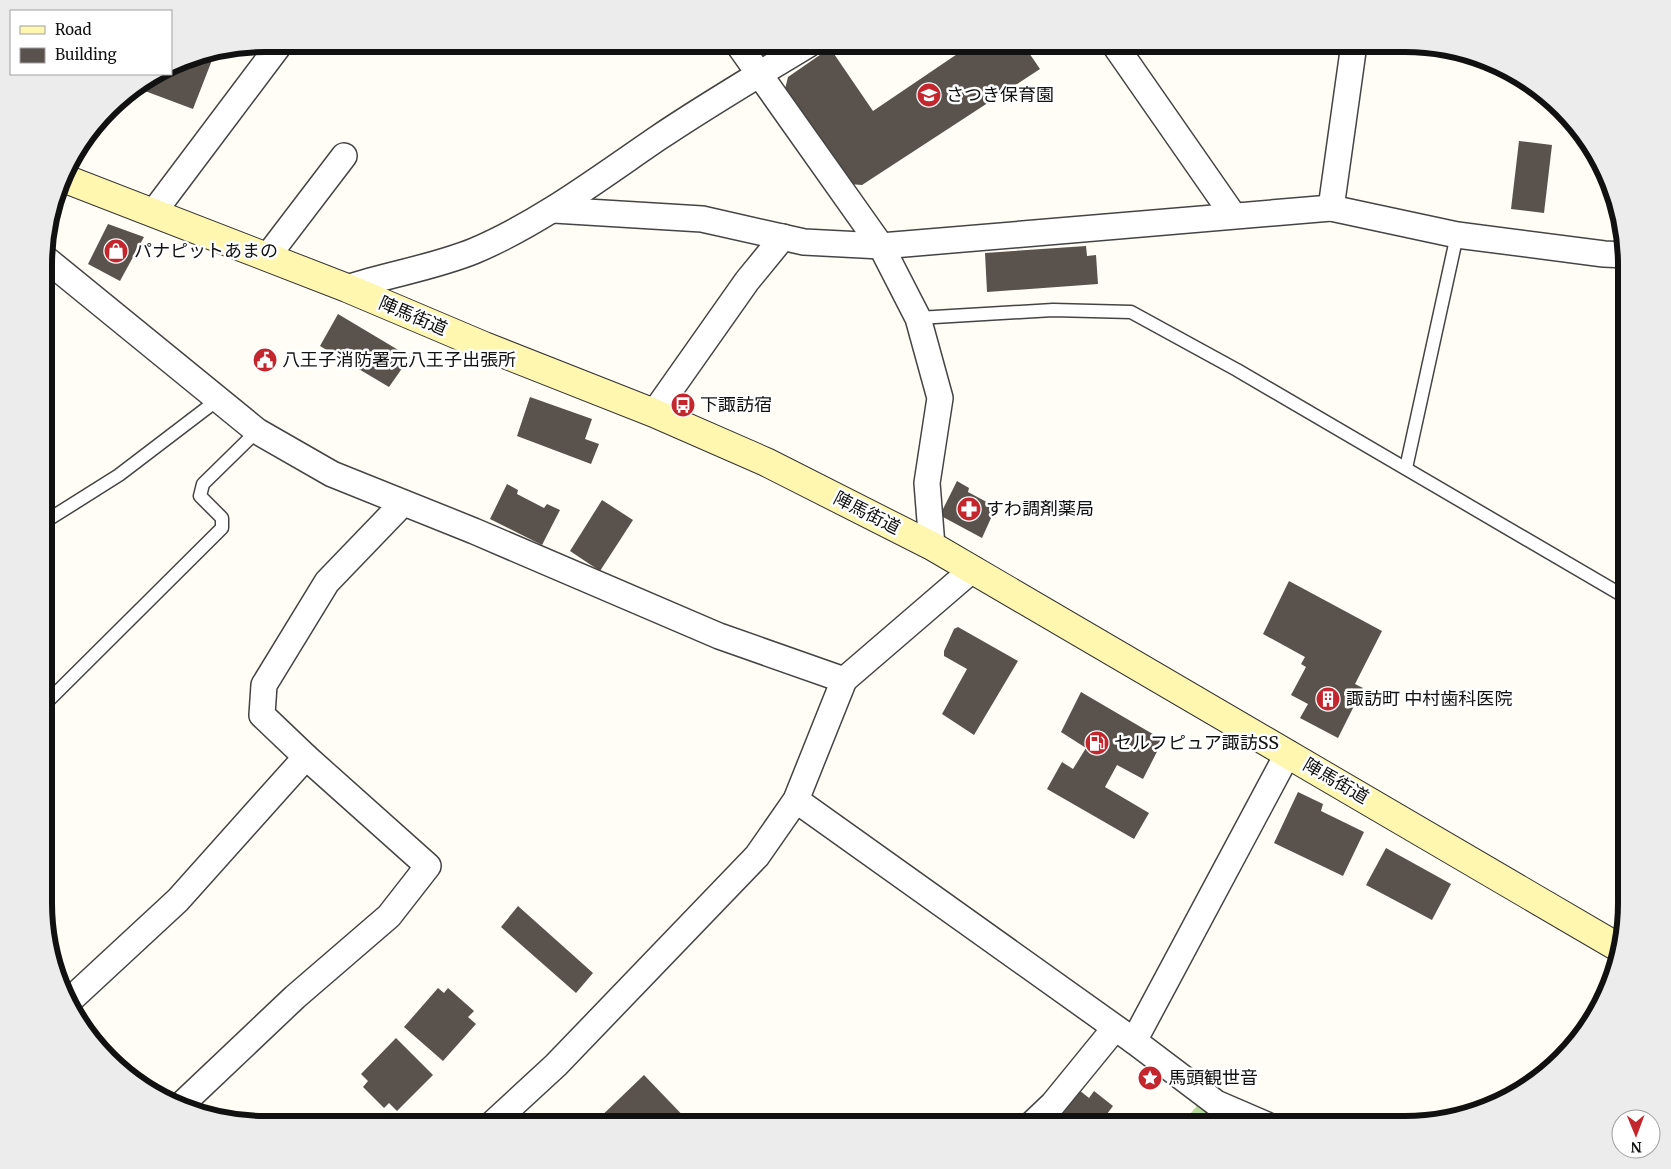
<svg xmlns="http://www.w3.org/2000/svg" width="1671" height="1169" viewBox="0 0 1671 1169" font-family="Merriweather,'Noto Sans JP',serif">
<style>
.forest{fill:#b9dc9c}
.building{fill:#5a524d}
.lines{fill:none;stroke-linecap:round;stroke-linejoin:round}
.service-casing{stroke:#444;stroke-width:15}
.minor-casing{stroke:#444;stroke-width:28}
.secondary-casing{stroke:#333;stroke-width:30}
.service{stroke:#fff;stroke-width:12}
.minor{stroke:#fff;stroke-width:25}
.secondary{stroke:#fff6b0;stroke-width:28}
.labels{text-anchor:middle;stroke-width:5;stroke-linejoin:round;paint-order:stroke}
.poi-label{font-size:18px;fill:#111;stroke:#fff;text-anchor:start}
.street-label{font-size:18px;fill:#111;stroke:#fff}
.rim{fill:none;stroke:#111;stroke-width:6}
</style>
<rect width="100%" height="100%" fill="#fffdf5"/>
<path class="forest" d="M1200,1102L1244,1125H1181Z"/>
<g class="building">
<path d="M972,44H1023L1040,69L862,185L849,184L785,89L788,77L830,48L873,111Z"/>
<path d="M212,54L214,55L193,109L137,88L159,74H171V66L181,61Z"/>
<path d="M1519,141L1552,145L1544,213L1511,209Z"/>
<path d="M108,224L144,237L120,281L88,264Z"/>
<path d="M1086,246L1087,256L1096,255L1098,284L987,292L985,253Z"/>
<path d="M338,314L410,357L389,387L320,346Z"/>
<path d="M530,397L592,419L585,439L599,444L591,464L517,436Z"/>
<path d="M957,481L969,488L968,492L996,507L982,538L943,517L942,511Z"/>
<path d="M507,484L518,490L517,494L544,508L547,504L560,510L542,545L490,519Z"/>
<path d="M602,500L633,520L600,571L570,551Z"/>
<path d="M1289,581L1382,631L1355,684L1363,688L1338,738L1300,718L1308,704L1291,695L1306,667L1301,664L1305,657L1263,634Z"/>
<path d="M958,627L1018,661L974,735L942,714L967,669L944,656V651L954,629Z"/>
<path d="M1081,692L1163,740L1143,779L1117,765L1105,787L1149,813L1134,839L1047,789L1062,762L1073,769L1086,748L1061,732Z"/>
<path d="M1298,792L1323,804L1321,811L1364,832L1343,876L1274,843Z"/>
<path d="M1386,848L1451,884L1432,920L1366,885Z"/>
<path d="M518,906L593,973L576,993L501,927Z"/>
<path d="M438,988L444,993L448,988L474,1011L468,1017L476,1024L443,1061L404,1027Z"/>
<path d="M396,1038L433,1075L397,1111L389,1103L384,1108L363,1087L368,1081L361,1074Z"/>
<path d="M644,1075L692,1125H592Z"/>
<path d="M1079,1090L1089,1098L1094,1091L1113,1106L1107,1114L1121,1125H1051Z"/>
</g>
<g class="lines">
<defs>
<g id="service">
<path d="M918,318L1053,310L1131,312L1237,370L1627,598"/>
<path d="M1406,468L1457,235"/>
<path d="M46,521L119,475L220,398"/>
<path d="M46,703L222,528V518L200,496L203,484L257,431"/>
</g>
<g id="minor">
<path d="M738,44L881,246L918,318L940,398L927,483L932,546"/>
<path d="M1114,44L1233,215"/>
<path d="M1331,208L1354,44"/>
<path d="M554,210L702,219L804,242L881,246L1331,208L1457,235L1604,254L1627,255"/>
<path d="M153,213L280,44"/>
<path d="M267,257L344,156"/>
<path d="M46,259L257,431L332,474L474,531L719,636L844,680"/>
<path d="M347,288C389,274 432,268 474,251C540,223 598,179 658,138C707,105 758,75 809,44"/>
<path d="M654,413L747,281L783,237"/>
<path d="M306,757L262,715L264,685L327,582L403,503"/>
<path d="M796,800L1134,1041L1216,1103L1267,1125"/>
<path d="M69,1001L178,900L306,757L428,866L389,916L295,997L180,1106"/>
<path d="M1134,1041L1288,753"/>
<path d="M491,1125L556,1065L757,856L796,800L844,680L973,569"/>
<path d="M1031,1125L1053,1104L1115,1028"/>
</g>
<path id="secondary" d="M63,178L347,288L484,346L654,413L766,462L932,546L1621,949"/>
</defs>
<use href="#service" class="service-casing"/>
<use href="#minor" class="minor-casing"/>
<use href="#secondary" class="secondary-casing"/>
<use href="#service" class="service"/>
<use href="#minor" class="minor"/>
<use href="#secondary" class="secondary"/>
</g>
<defs>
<symbol id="school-disc" viewBox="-11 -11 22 22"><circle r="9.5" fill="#c4262e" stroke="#fff"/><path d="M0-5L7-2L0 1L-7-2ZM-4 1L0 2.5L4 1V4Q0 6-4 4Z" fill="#fff"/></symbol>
<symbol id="shop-disc" viewBox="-11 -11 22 22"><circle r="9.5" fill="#c4262e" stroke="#fff"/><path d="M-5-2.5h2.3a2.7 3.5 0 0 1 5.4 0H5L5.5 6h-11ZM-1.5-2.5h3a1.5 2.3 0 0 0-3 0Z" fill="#fff"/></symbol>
<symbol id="civic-disc" viewBox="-11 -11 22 22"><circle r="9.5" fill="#c4262e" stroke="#fff"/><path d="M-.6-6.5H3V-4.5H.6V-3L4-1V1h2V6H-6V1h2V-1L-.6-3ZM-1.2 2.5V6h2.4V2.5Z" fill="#fff"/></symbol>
<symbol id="bus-disc" viewBox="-11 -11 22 22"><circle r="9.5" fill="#c4262e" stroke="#fff"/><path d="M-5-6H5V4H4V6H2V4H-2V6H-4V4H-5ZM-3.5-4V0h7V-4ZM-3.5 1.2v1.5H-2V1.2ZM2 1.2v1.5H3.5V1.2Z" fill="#fff"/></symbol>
<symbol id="pharmacy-disc" viewBox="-11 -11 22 22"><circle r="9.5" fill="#c4262e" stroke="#fff"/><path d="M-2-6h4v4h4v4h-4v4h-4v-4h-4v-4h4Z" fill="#fff"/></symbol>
<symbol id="building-disc" viewBox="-11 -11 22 22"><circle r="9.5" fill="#c4262e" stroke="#fff"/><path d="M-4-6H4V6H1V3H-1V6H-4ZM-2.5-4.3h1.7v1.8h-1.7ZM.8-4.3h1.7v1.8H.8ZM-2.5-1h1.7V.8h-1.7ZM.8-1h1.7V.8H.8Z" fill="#fff"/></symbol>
<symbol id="fuel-disc" viewBox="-11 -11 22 22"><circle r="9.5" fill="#c4262e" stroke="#fff"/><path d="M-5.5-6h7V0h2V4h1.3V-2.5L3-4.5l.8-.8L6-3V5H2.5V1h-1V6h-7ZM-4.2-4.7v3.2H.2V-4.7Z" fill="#fff"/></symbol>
<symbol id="sight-disc" viewBox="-11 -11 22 22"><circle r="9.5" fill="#c4262e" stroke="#fff"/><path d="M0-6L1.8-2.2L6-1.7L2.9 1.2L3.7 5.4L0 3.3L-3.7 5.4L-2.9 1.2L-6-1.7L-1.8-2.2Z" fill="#fff"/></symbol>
</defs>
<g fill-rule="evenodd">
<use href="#school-disc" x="915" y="81" width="28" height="28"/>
<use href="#shop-disc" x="102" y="237" width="28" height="28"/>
<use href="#civic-disc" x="251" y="346" width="28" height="28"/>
<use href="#bus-disc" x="669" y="391" width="28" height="28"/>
<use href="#pharmacy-disc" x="955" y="495" width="28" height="28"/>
<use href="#building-disc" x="1314" y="685" width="28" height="28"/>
<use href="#fuel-disc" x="1083" y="729" width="28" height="28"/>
<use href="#sight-disc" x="1136" y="1064" width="28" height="28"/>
</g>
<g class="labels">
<g class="poi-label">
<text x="946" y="101">さつき保育園</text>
<text x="134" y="257">パナピットあまの</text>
<text x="282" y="366">八王子消防署元八王子出張所</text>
<text x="700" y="411">下諏訪宿</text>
<text x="986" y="515">すわ調剤薬局</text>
<text x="1346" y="705">諏訪町 中村歯科医院</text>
<text x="1114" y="749">セルフピュア諏訪SS</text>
<text x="1168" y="1084">馬頭観世音</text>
</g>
<g class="street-label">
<text transform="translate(413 316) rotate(23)" y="6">陣馬街道</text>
<text transform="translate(867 513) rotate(27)" y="6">陣馬街道</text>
<text transform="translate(1336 781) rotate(30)" y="6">陣馬街道</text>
</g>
</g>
<path d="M0 0H1671V1169H0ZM265 52H1405A213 213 0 0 1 1618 265V903A213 213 0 0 1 1405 1116H265A213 213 0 0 1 52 903V265A213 213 0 0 1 265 52Z" fill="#ececec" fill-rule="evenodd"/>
<path class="rim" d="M265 52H1405A213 213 0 0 1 1618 265V903A213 213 0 0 1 1405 1116H265A213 213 0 0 1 52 903V265A213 213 0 0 1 265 52Z"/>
<rect x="10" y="10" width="162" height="65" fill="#ffffff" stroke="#a0a0a0"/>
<rect x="20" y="26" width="25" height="8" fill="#fff6b0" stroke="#a0a0a0"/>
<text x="55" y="35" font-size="15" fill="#111111">Road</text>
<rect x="20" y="48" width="25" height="15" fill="#5a524d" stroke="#a0a0a0"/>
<text x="55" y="60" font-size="15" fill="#111111">Building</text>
<g transform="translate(1636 1134) rotate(179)"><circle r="24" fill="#ffffff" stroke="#a0a0a0"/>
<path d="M0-4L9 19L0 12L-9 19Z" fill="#c4262e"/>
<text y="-8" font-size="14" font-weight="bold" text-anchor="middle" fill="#111111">N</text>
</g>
</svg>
